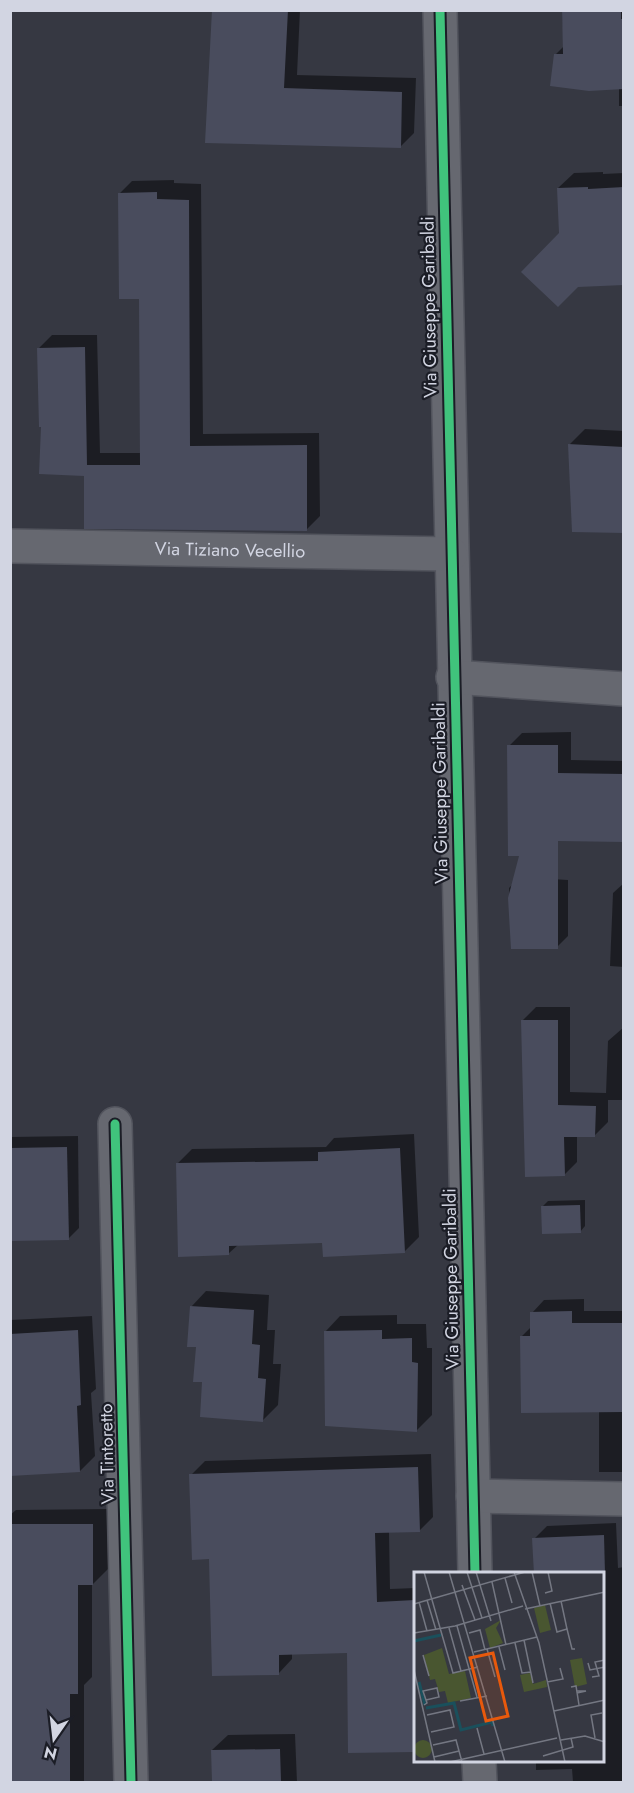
<svg xmlns="http://www.w3.org/2000/svg" width="634" height="1793" viewBox="0 0 634 1793" font-family="Jost,sans-serif">
<style>
.shadow{fill:#0007}
.building{fill:#494c5d}
.lines{fill:none;stroke-linecap:round;stroke-linejoin:round}
.minor-casing{stroke:#52545d;stroke-width:36}
.minor{stroke:#666870;stroke-width:33}
.cycleway-casing{stroke:#1b1d26;stroke-width:13}
.cycleway{stroke:#40c37c;stroke-width:9}
.labels{text-anchor:middle;stroke-width:4.5;stroke-linejoin:round;paint-order:stroke}
.street-label{font-size:18px;fill:#d2d5e2;stroke:#1b1d26}
.inset-river{fill:none;stroke:#1a505c;stroke-width:3}
.inset-road{fill:none;stroke:#747782;stroke-width:1.5}
.view{fill:#e8590c;fill-opacity:0.15;stroke:#e8590c;stroke-width:3}
.inset-edge{fill:none;stroke:#d2d5e2;stroke-width:3}
</style>
<rect width="100%" height="100%" fill="#363842"/>
<g class="shadow">
<path d="M213,10H300L297,75L416,78L414,133L400,147L206,142Z"/>
<path d="M562,10H624V106H619V88L555,55L564,46Z"/>
<path d="M603,172V174L624,173V283L561,234L558,188L574,173Z"/>
<path d="M174,180V183L201,184L203,434L319,433L320,516L307,529L86,474L43,425L39,348L52,335H97L100,453H141V298L119,194L132,181Z"/>
<path d="M585,429L624,431V531L570,444Z"/>
<path d="M571,732V760L624,761V840L509,746L522,733Z"/>
<path d="M520,877L568,880V936L557,947H513L509,888Z"/>
<path d="M624,883V967L610,966L613,893Z"/>
<path d="M536,1007H570V1092L606,1093L608,1041L624,1027V1100H608V1122L595,1135H577V1162L564,1175L523,1020Z"/>
<path d="M414,1134L419,1237L404,1252L324,1242L238,1245L228,1254L177,1164L192,1149L326,1147L334,1138Z"/>
<path d="M78,1136L79,1228L68,1239L10,1240V1137Z"/>
<path d="M585,1200V1226L580,1232L543,1206L548,1201Z"/>
<path d="M206,1291L269,1295L267,1330H275L273,1364H281L278,1405L263,1420L204,1381L191,1307Z"/>
<path d="M584,1299V1311H624V1472H599V1411L521,1337L532,1326V1313L544,1300Z"/>
<path d="M397,1315V1324H426L427,1348H432V1415L416,1431L325,1332L340,1316Z"/>
<path d="M92,1316L96,1389L91,1393L95,1456L80,1471L10,1475V1320Z"/>
<path d="M431,1454L433,1517L419,1531L389,1532L390,1589L415,1588V1750L349,1652L292,1654V1659L279,1673L211,1558L191,1475L205,1461Z"/>
<path d="M107,1509L108,1569L92,1585V1677L84,1685V1782H10V1515L16,1510Z"/>
<path d="M616,1523L618,1568L624,1567V1782H573L572,1769L536,1770V1762H602V1574H535L534,1539L547,1526Z"/>
<path d="M295,1734L297,1782H213L212,1750L228,1735Z"/>
</g>
<g class="building">
<path d="M212,10H288L284,88L402,92L401,148L205,143Z"/>
<path d="M562,10H621V19H624V89L589,91L550,86L554,54H563Z"/>
<path d="M588,187V189L624,187V285L578,287L558,307L521,272L559,233L557,188Z"/>
<path d="M157,192V199L189,200L190,446L307,445V531L84,529V476L39,474L41,427H39L37,348L85,347L87,465H140L139,299H119L118,193Z"/>
<path d="M568,444L624,447V533L572,532Z"/>
<path d="M507,745H558V773L624,774V842L558,841V949H511L508,898L519,856H508Z"/>
<path d="M521,1020H558V1105L596,1106L595,1137H564L565,1176L525,1177Z"/>
<path d="M67,1147L69,1240L10,1241V1148Z"/>
<path d="M400,1148L405,1253L323,1257L322,1243L229,1246V1255L178,1257L176,1163L318,1161V1152Z"/>
<path d="M580,1205L581,1233L542,1234L541,1206Z"/>
<path d="M190,1306L254,1310L252,1344L260,1345L258,1378L266,1379L263,1422L200,1417L202,1382H193L196,1347H187Z"/>
<path d="M572,1311V1323H624V1412L521,1413L520,1336H530V1312Z"/>
<path d="M78,1330L81,1405L77,1406L80,1472L10,1476V1334Z"/>
<path d="M382,1330V1339L412,1338V1362L418,1363L417,1432L325,1426L324,1331Z"/>
<path d="M418,1467L420,1532L375,1533L377,1602L415,1600V1752L348,1753L347,1653L279,1655V1675L212,1676L209,1559L192,1560L189,1474Z"/>
<path d="M10,1524H93V1585H78V1694H70V1782H10Z"/>
<path d="M604,1535L605,1574H534L532,1538Z"/>
<path d="M280,1749L281,1782H212L211,1750Z"/>
</g>
<g class="lines">
<defs>
<g id="minor">
<path d="M440,10L475,1574"/>
<path id="s1" d="M10,546L451,554"/>
<path d="M453,677L624,689"/>
<path d="M115,1124L131,1782"/>
<path d="M473,1496L624,1499"/>
<path d="M479,1762L480,1782"/>
</g>
</defs>
<use href="#minor" class="minor-casing"/>
<use href="#minor" class="minor"/>
<defs>
<g id="cycleway">
<path d="M440,10L475,1574"/>
<path d="M115,1124L131,1782"/>
</g>
</defs>
<use href="#cycleway" class="cycleway-casing"/>
<use href="#cycleway" class="cycleway"/>
</g>
<g class="labels">
<g class="street-label">
<text transform="translate(429 307) rotate(-91)" y="6">Via Giuseppe Garibaldi</text>
<text dy="6" stroke="none"><textPath href="#s1" startOffset="220">Via Tiziano Vecellio</textPath></text>
<text transform="translate(440 793) rotate(-91)" y="6">Via Giuseppe Garibaldi</text>
<text transform="translate(451 1279) rotate(-91)" y="6">Via Giuseppe Garibaldi</text>
<text transform="translate(107 1454) rotate(-91)" y="6">Via Tintoretto</text>
</g>
</g>
<g transform="translate(414 1572)">
<rect width="190" height="190" fill="#363842"/>
<path d="M131,33L137,58L126,61L120,36ZM87,48L82,56L89,71L76,76L71,57ZM28,76L35,102L51,99L57,126L34,131L31,119L25,120L21,107L16,108L10,83ZM168,86L173,112L161,115L156,88ZM116,101L119,112L132,108L133,115L110,120L106,103ZM0 177a9 9 0 1 1 18 0a9 9 0 1 1-18 0Z" fill="#495630"/>
<path class="inset-river" d="M0,69L27,63M5,110L11,133M12,136L40,131L47,158L78,150L79,154"/>
<path class="inset-road" d="M10,0L39,101L64,95M35,0L91,190M53,0L68,46M62,0L77,49M100,0L125,71L151,190M118,0L126,34M91,6L98,31M78,10L92,73M48,13L61,48M131,21L138,19L134,0M13,28L22,58M5,30L13,59M136,31L143,60L153,57L147,29M0,32L111,0M111,37L191,20M43,54L63,125M35,56L47,99M153,57L158,77H161M0,61L41,54L109,34M55,61L66,58L71,78M110,68L119,111M101,71L108,101L117,100M85,75L91,98M73,77L81,105M60,80L123,65M9,83L15,104M174,91L176,98L191,95M0,98L21,190M178,105L185,104L181,90L191,88M133,110L149,107L146,96M157,115L162,114L165,133M163,119H172L163,121M46,129L73,124M10,133L13,131L9,119L23,116L25,125L12,128M140,139L191,128M13,143L36,138L40,155L17,160M63,156L70,182M181,166L177,143L188,141M147,168L171,164L191,170M19,173L42,168L48,190M129,184L159,175L157,166M20,185L45,179M36,190L143,166"/>
<path class="view" d="M79,81L94,144L72,149L56,86Z"/>
<rect width="190" height="190" class="inset-edge"/>
</g>
<rect width="634" height="1793" fill="none" stroke="#d2d5e2" stroke-width="24"/>
<g transform="translate(54 1739) rotate(194)" stroke="#1b1d26" stroke-width="4.5" paint-order="stroke">
<path d="M0-4.5L10 22L0 15L-10 22Z" fill="#d2d5e2"/>
<text y="-9" font-size="16" font-weight="bold" text-anchor="middle" fill="#d2d5e2">N</text>
</g>
</svg>
